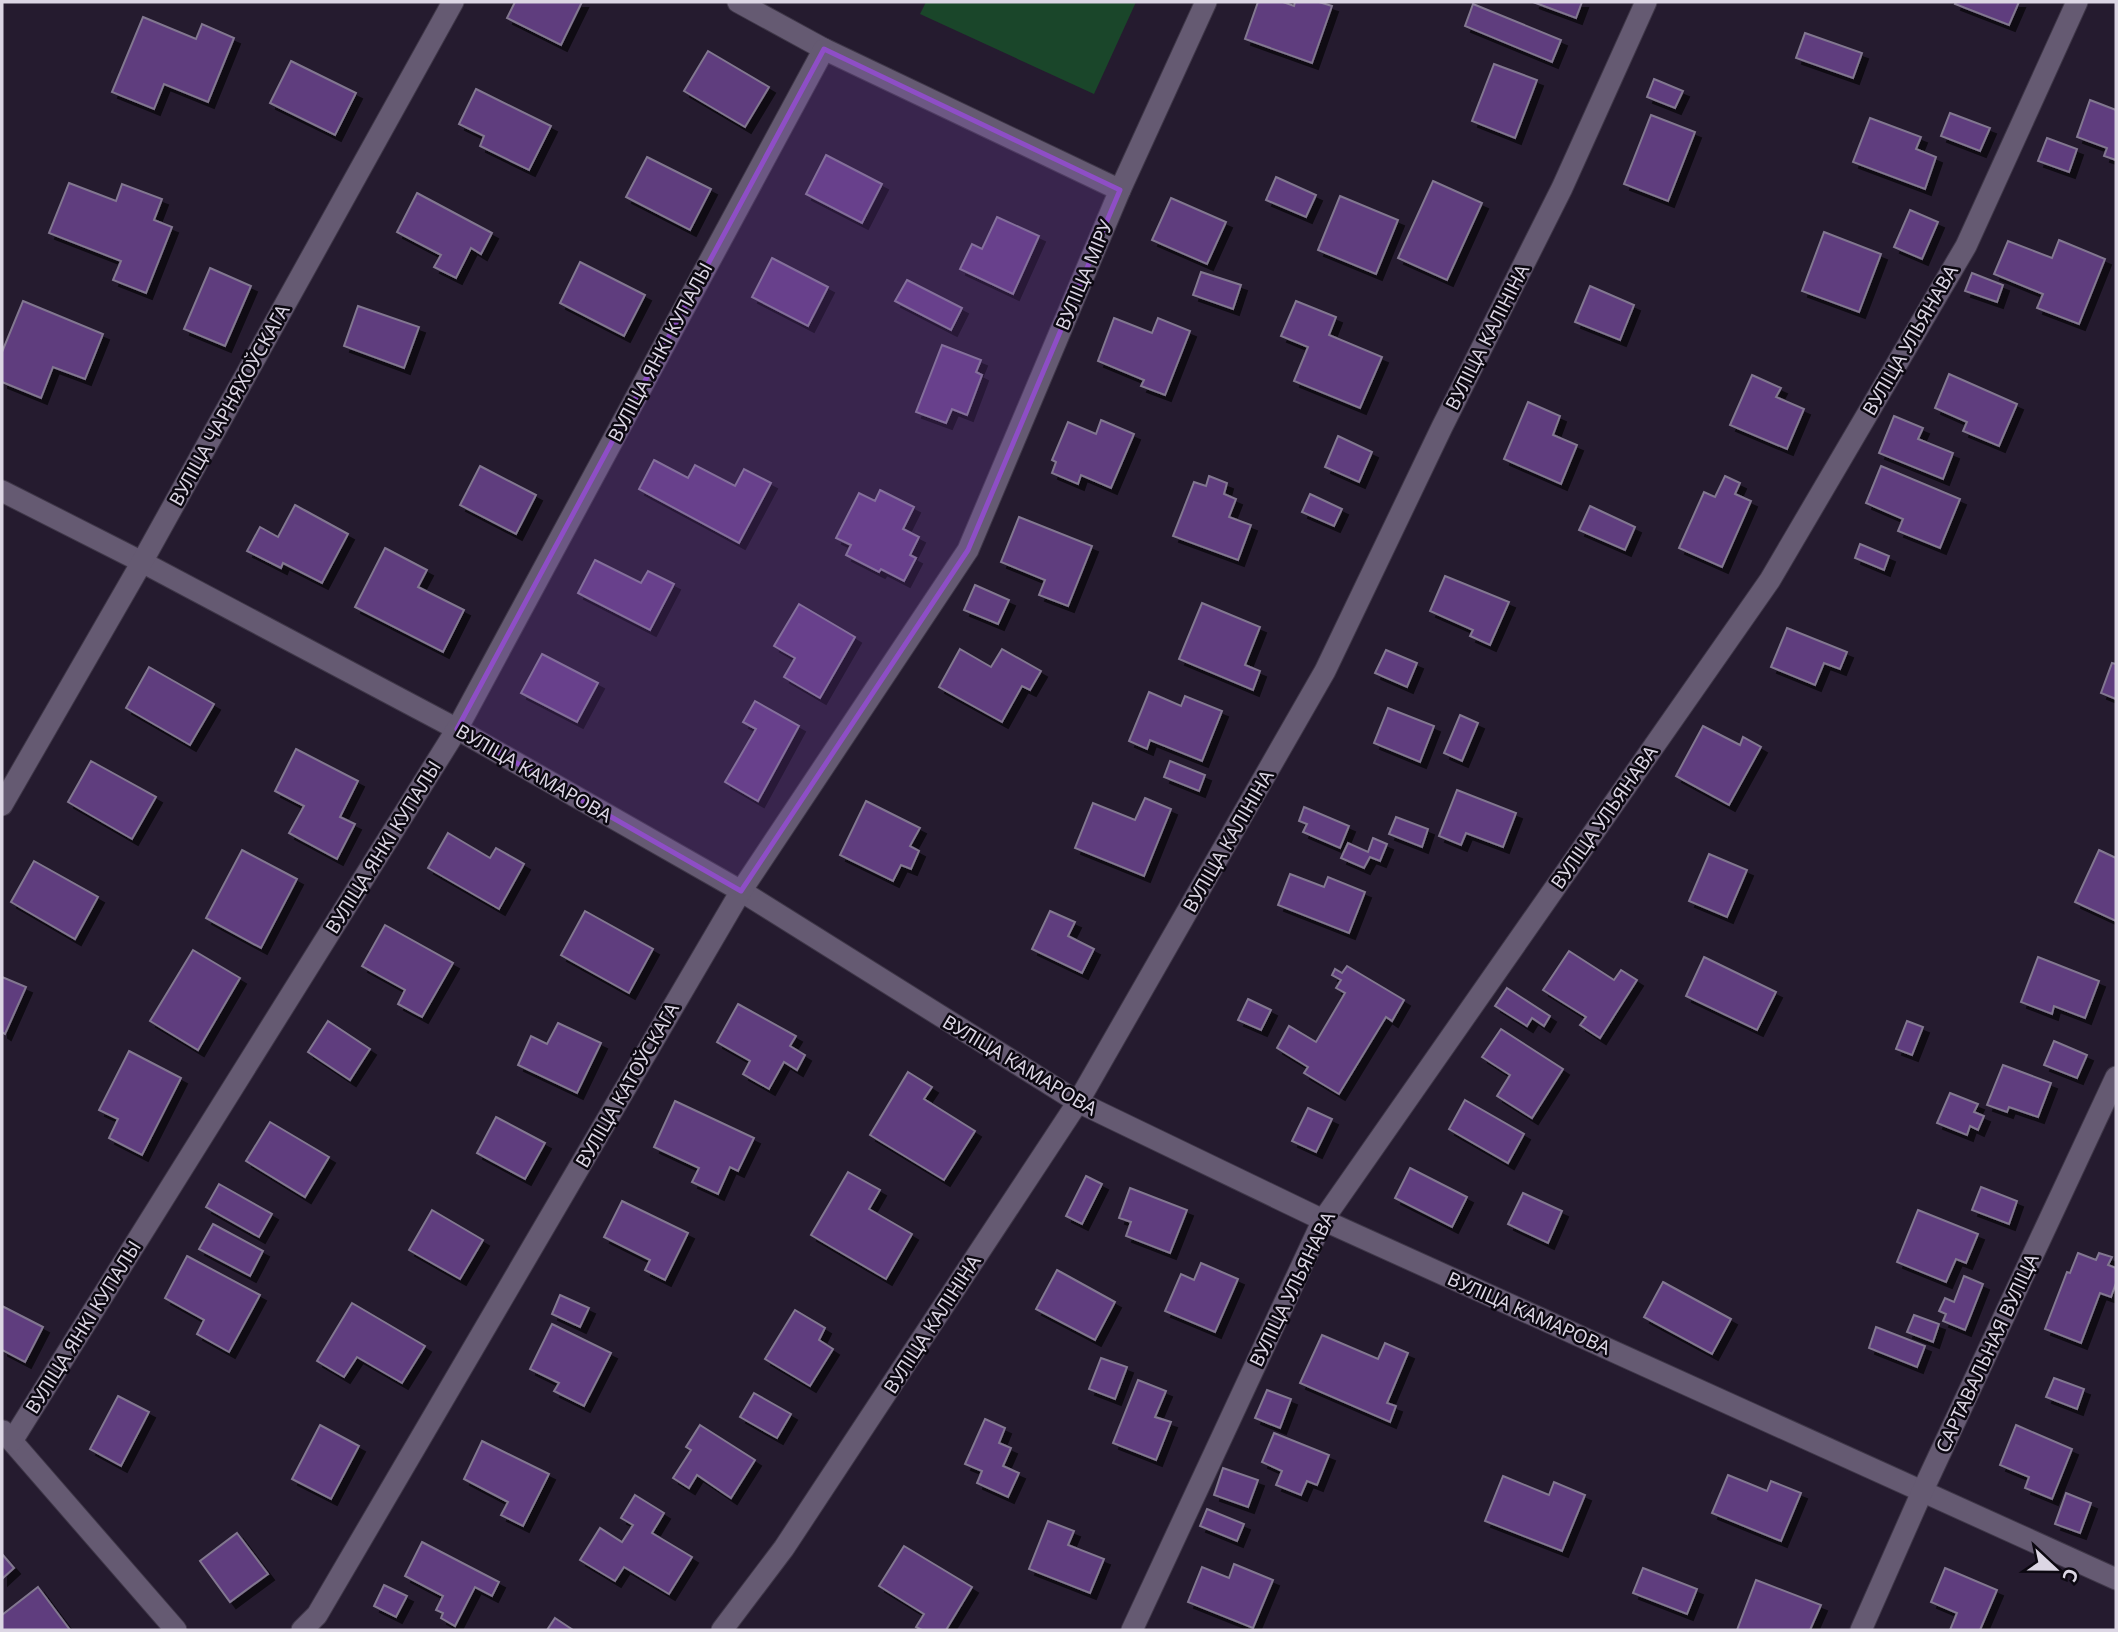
<svg xmlns="http://www.w3.org/2000/svg" width="2118" height="1632" viewBox="0 0 2118 1632" font-family="'Noto Sans',sans-serif">
<style>
.green{fill:#1a462a}
.building{fill:#5e3e7e;stroke:#827790;stroke-width:2;filter:url(#shadow)}
.lines{fill:none;stroke-linecap:round;stroke-linejoin:round}
.street-casing{stroke:#3f3748;stroke-width:23}
.street{stroke:#655a72;stroke-width:21}
.marked{fill:#8e4ec6;fill-opacity:0.2;stroke:#8e4ec6;stroke-width:5;stroke-linejoin:round}
.labels{text-anchor:middle;stroke-width:5;stroke-linejoin:round;paint-order:stroke}
.street-label{font-size:19px;fill:#dcd6e4;stroke:#0c0811}
</style>
<defs>
<filter id="shadow"><feDropShadow dx="6" dy="6" stdDeviation="0" flood-color="#0009"/></filter>
</defs>
<rect width="100%" height="100%" fill="#251b2f"/>
<path class="green" d="M926,2H1136L1094,94L920,14Z"/>
<g class="building">
<path d="M515,2H582L561,45L507,18Z"/>
<path d="M1258,2H1283L1294,6L1295,2H1319L1332,6L1312,63L1245,39Z"/>
<path d="M1533,2H1582L1576,18Z"/>
<path d="M1956,2H2019L2009,25L1955,4Z"/>
<path d="M1473,4L1561,40L1552,62L1465,26Z"/>
<path d="M143,17L196,39L202,24L234,38L208,102L164,84L154,109L112,92Z"/>
<path d="M1805,33L1862,53L1853,78L1796,58Z"/>
<path d="M708,51L769,87L745,127L684,91Z"/>
<path d="M291,61L356,93L335,135L270,103Z"/>
<path d="M1494,64L1537,80L1515,138L1472,121Z"/>
<path d="M1654,79L1683,91L1675,108L1647,97Z"/>
<path d="M476,89L551,126L529,170L480,146L484,136L459,124Z"/>
<path d="M2090,100L2116,110V160L2104,156L2107,148L2077,137Z"/>
<path d="M1950,113L1990,128L1980,151L1941,136Z"/>
<path d="M1651,115L1695,132L1668,201L1624,184Z"/>
<path d="M1870,118L1921,137L1916,149L1936,157L1925,189L1853,162Z"/>
<path d="M2047,138L2077,149L2069,172L2038,161Z"/>
<path d="M826,155L882,184L862,223L806,194Z"/>
<path d="M647,157L711,189L690,230L626,197Z"/>
<path d="M1276,177L1316,195L1306,217L1266,200Z"/>
<path d="M1433,181L1482,203L1447,280L1398,258Z"/>
<path d="M69,183L116,201L122,184L162,199L154,220L172,227L146,293L113,280L121,261L49,233Z"/>
<path d="M417,193L492,233L481,254L471,248L456,278L434,267L441,255L397,232Z"/>
<path d="M1340,196L1398,220L1376,274L1318,250Z"/>
<path d="M1171,198L1226,222L1207,264L1152,240Z"/>
<path d="M1910,210L1938,222L1922,259L1894,247Z"/>
<path d="M997,217L1039,236L1013,294L960,269L972,244L982,249Z"/>
<path d="M1824,232L1881,254L1859,312L1802,291Z"/>
<path d="M2059,240L2105,259L2079,324L2037,308L2043,294L1994,274L2008,241L2052,258Z"/>
<path d="M772,258L828,287L808,326L752,297Z"/>
<path d="M580,262L645,295L624,336L560,303Z"/>
<path d="M210,268L251,286L225,346L184,329Z"/>
<path d="M1201,272L1241,285L1233,309L1193,295Z"/>
<path d="M1972,273L2003,285L1997,302L1965,291Z"/>
<path d="M907,280L962,308L951,330L895,301Z"/>
<path d="M1590,286L1634,305L1620,340L1575,322Z"/>
<path d="M23,301L103,334L85,379L53,367L41,398L2,382V352Z"/>
<path d="M1296,301L1336,317L1329,335L1382,357L1360,408L1294,381L1308,347L1281,336Z"/>
<path d="M358,306L419,327L404,368L344,346Z"/>
<path d="M1114,318L1152,333L1158,318L1190,331L1165,395L1141,386L1144,380L1098,361Z"/>
<path d="M942,345L981,360L976,372L982,375L967,415L952,409L946,423L916,412Z"/>
<path d="M1949,374L2017,404L1999,446L1963,431L1967,422L1935,408Z"/>
<path d="M1752,375L1781,388L1776,397L1804,409L1787,449L1730,425Z"/>
<path d="M1528,402L1560,416L1553,435L1577,445L1561,484L1504,459Z"/>
<path d="M1894,416L1923,428L1918,439L1953,453L1943,479L1879,453Z"/>
<path d="M1101,420L1134,434L1111,488L1081,475L1078,484L1052,473L1056,462L1052,460L1068,422L1096,434Z"/>
<path d="M1338,436L1372,452L1359,482L1325,467Z"/>
<path d="M654,460L688,478L695,465L735,486L744,469L771,483L739,543L639,489Z"/>
<path d="M480,466L536,495L516,534L460,505Z"/>
<path d="M1881,466L1960,499L1940,548L1898,531L1903,519L1866,503Z"/>
<path d="M1209,476L1227,483L1224,494L1236,499L1229,517L1251,525L1238,560L1173,536L1194,482L1206,486Z"/>
<path d="M1725,476L1740,483L1735,494L1751,501L1722,567L1679,548L1704,492L1715,497Z"/>
<path d="M880,490L914,507L903,529L919,537L910,555L916,558L904,581L881,569L879,572L846,555L851,545L836,538L859,493L875,501Z"/>
<path d="M1310,494L1342,509L1334,526L1302,512Z"/>
<path d="M295,505L348,534L322,583L283,563L281,568L247,551L260,527L278,537Z"/>
<path d="M1590,506L1635,527L1625,550L1579,530Z"/>
<path d="M1019,517L1092,546L1068,606L1039,595L1045,580L1001,562Z"/>
<path d="M1860,544L1889,556L1884,570L1855,558Z"/>
<path d="M385,548L427,570L418,587L464,610L443,652L355,607Z"/>
<path d="M595,560L641,583L648,571L674,584L650,630L578,593Z"/>
<path d="M1445,576L1509,602L1490,645L1470,636L1473,630L1430,611Z"/>
<path d="M975,585L1009,600L998,624L964,610Z"/>
<path d="M1202,603L1260,627L1245,665L1260,671L1253,690L1179,659Z"/>
<path d="M799,604L855,637L820,698L784,677L795,658L774,646Z"/>
<path d="M1787,628L1847,652L1840,669L1824,663L1815,685L1771,667Z"/>
<path d="M960,649L991,667L1002,649L1041,671L1030,690L1022,686L1002,722L939,687Z"/>
<path d="M1386,650L1417,663L1407,687L1375,673Z"/>
<path d="M542,654L598,683L577,722L521,693Z"/>
<path d="M2112,663L2116,664V699L2101,693Z"/>
<path d="M149,667L214,704L190,745L126,708Z"/>
<path d="M1149,692L1181,706L1185,696L1222,711L1202,761L1150,740L1147,749L1129,741Z"/>
<path d="M755,701L799,726L758,801L725,782L756,729L743,722Z"/>
<path d="M1388,708L1434,726L1420,762L1374,743Z"/>
<path d="M1460,715L1478,723L1462,761L1444,753Z"/>
<path d="M1703,726L1740,745L1743,737L1761,747L1729,805L1676,776Z"/>
<path d="M296,749L358,781L340,817L355,824L337,859L289,833L304,806L275,791Z"/>
<path d="M91,761L156,797L132,839L68,802Z"/>
<path d="M1170,761L1205,775L1199,791L1164,777Z"/>
<path d="M1457,790L1516,813L1503,847L1466,833L1461,845L1439,836Z"/>
<path d="M1145,798L1171,809L1144,876L1075,848L1093,803L1135,820Z"/>
<path d="M866,801L920,828L910,846L919,851L911,869L901,865L893,881L840,855Z"/>
<path d="M1304,807L1349,826L1340,848L1303,832L1307,824L1299,821Z"/>
<path d="M1396,817L1428,829L1422,847L1389,834Z"/>
<path d="M448,833L490,858L496,848L524,864L499,909L428,868Z"/>
<path d="M1373,838L1387,844L1380,861L1370,857L1364,868L1341,858L1348,843L1368,852Z"/>
<path d="M242,850L297,879L261,948L206,918Z"/>
<path d="M2099,850L2116,858V921L2075,902Z"/>
<path d="M1709,854L1747,870L1727,917L1689,901Z"/>
<path d="M34,861L98,897L75,939L11,902Z"/>
<path d="M1290,874L1324,887L1328,877L1365,892L1349,933L1278,905Z"/>
<path d="M585,911L653,949L629,993L561,955Z"/>
<path d="M1050,911L1075,922L1068,936L1094,949L1082,973L1032,949Z"/>
<path d="M385,925L453,963L422,1017L398,1004L405,990L362,966Z"/>
<path d="M193,950L240,978L198,1050L150,1021Z"/>
<path d="M1569,951L1614,980L1621,970L1637,980L1600,1038L1580,1025L1586,1017L1543,990Z"/>
<path d="M1704,957L1776,992L1757,1030L1686,996Z"/>
<path d="M2038,957L2099,981L2085,1018L2054,1006L2052,1014L2021,1002Z"/>
<path d="M1347,966L1404,1000L1392,1021L1386,1017L1339,1094L1304,1073L1308,1067L1277,1048L1289,1026L1316,1042L1345,993L1336,988L1341,980L1332,975L1335,969L1342,973Z"/>
<path d="M2,977L26,987L5,1034L2,1032Z"/>
<path d="M1507,988L1550,1016L1544,1026L1532,1018L1527,1026L1495,1006Z"/>
<path d="M1248,999L1271,1010L1261,1030L1238,1020Z"/>
<path d="M738,1004L796,1036L790,1046L805,1055L797,1070L784,1062L769,1089L743,1074L750,1061L717,1042Z"/>
<path d="M328,1021L370,1049L350,1080L308,1052Z"/>
<path d="M1907,1021L1923,1027L1912,1055L1896,1049Z"/>
<path d="M558,1023L601,1043L577,1093L518,1065L531,1036L547,1044Z"/>
<path d="M1501,1029L1563,1069L1532,1118L1497,1096L1510,1075L1482,1057Z"/>
<path d="M2054,1041L2087,1055L2077,1078L2044,1065Z"/>
<path d="M129,1051L181,1078L142,1155L109,1138L118,1119L99,1110Z"/>
<path d="M2003,1065L2051,1083L2038,1117L2009,1107L2007,1112L1987,1105Z"/>
<path d="M908,1072L932,1087L924,1099L975,1131L944,1180L870,1135Z"/>
<path d="M1950,1093L1978,1104L1974,1112L1984,1116L1978,1130L1970,1126L1967,1135L1937,1123Z"/>
<path d="M1465,1100L1524,1134L1508,1163L1449,1129Z"/>
<path d="M675,1101L754,1138L738,1171L730,1167L718,1194L692,1182L699,1168L654,1147Z"/>
<path d="M1308,1108L1332,1119L1316,1152L1292,1141Z"/>
<path d="M496,1117L545,1143L525,1179L477,1153Z"/>
<path d="M270,1122L329,1157L305,1197L246,1161Z"/>
<path d="M1410,1168L1467,1197L1452,1227L1395,1198Z"/>
<path d="M848,1172L880,1190L869,1209L912,1234L886,1279L811,1235Z"/>
<path d="M1086,1176L1102,1184L1082,1224L1066,1216Z"/>
<path d="M219,1184L272,1214L259,1237L206,1207Z"/>
<path d="M1981,1187L2017,1201L2009,1224L1972,1210Z"/>
<path d="M1130,1188L1187,1210L1170,1253L1126,1236L1131,1222L1119,1218Z"/>
<path d="M1523,1193L1562,1211L1548,1243L1508,1224Z"/>
<path d="M622,1201L688,1233L665,1280L645,1270L650,1260L604,1237Z"/>
<path d="M432,1210L483,1240L460,1279L409,1250Z"/>
<path d="M1918,1210L1978,1234L1966,1263L1956,1259L1946,1282L1897,1262Z"/>
<path d="M213,1224L263,1251L250,1276L199,1249Z"/>
<path d="M2078,1253L2096,1260L2099,1253L2112,1257L2108,1265L2116,1268V1283L2111,1297L2100,1293L2081,1343L2045,1329L2067,1272L2070,1273Z"/>
<path d="M187,1256L260,1295L229,1352L197,1334L204,1320L165,1298Z"/>
<path d="M1201,1263L1238,1279L1215,1332L1165,1311L1181,1274L1194,1280Z"/>
<path d="M1057,1270L1115,1302L1095,1340L1036,1309Z"/>
<path d="M1964,1276L1983,1284L1965,1330L1943,1321L1946,1314L1939,1311L1945,1298L1954,1302Z"/>
<path d="M1663,1282L1731,1319L1712,1354L1644,1317Z"/>
<path d="M560,1295L589,1308L580,1327L552,1314Z"/>
<path d="M352,1303L425,1346L402,1383L357,1357L344,1377L317,1361Z"/>
<path d="M2,1306L43,1327L25,1362L2,1350Z"/>
<path d="M795,1310L825,1328L819,1340L833,1349L810,1386L765,1359Z"/>
<path d="M1914,1315L1939,1324L1933,1342L1907,1332Z"/>
<path d="M552,1324L611,1353L584,1406L554,1391L559,1383L530,1369Z"/>
<path d="M1876,1327L1925,1346L1917,1367L1869,1348Z"/>
<path d="M1322,1335L1378,1359L1385,1343L1408,1353L1387,1403L1396,1406L1390,1422L1300,1383Z"/>
<path d="M1101,1358L1127,1367L1115,1399L1089,1389Z"/>
<path d="M2054,1378L2084,1389L2077,1409L2046,1397Z"/>
<path d="M1138,1380L1166,1391L1155,1417L1171,1422L1156,1460L1113,1443Z"/>
<path d="M1267,1390L1291,1399L1280,1428L1255,1418Z"/>
<path d="M754,1393L791,1414L777,1438L740,1417Z"/>
<path d="M118,1396L149,1412L121,1466L90,1449Z"/>
<path d="M985,1419L1005,1428L999,1443L1011,1448L1003,1466L1019,1473L1008,1497L977,1483L982,1471L965,1464Z"/>
<path d="M320,1425L359,1446L331,1499L292,1479Z"/>
<path d="M700,1425L755,1460L731,1498L697,1475L689,1488L673,1478L691,1450L686,1447Z"/>
<path d="M2016,1425L2072,1449L2052,1499L2025,1488L2029,1477L2000,1465Z"/>
<path d="M1274,1433L1329,1455L1317,1485L1307,1481L1301,1495L1276,1485L1282,1471L1262,1462Z"/>
<path d="M482,1441L549,1474L523,1526L501,1515L508,1502L464,1479Z"/>
<path d="M1223,1468L1258,1480L1248,1507L1214,1495Z"/>
<path d="M1728,1475L1767,1491L1771,1481L1801,1493L1781,1541L1712,1513Z"/>
<path d="M1503,1476L1549,1495L1554,1482L1585,1495L1562,1551L1485,1521Z"/>
<path d="M2066,1493L2091,1503L2080,1533L2055,1524Z"/>
<path d="M635,1495L664,1513L652,1533L692,1557L669,1594L624,1567L615,1581L580,1560L600,1528L622,1542L633,1525L621,1518Z"/>
<path d="M1207,1509L1244,1524L1237,1541L1200,1526Z"/>
<path d="M1048,1521L1074,1531L1068,1545L1104,1559L1090,1593L1029,1569Z"/>
<path d="M237,1533L268,1574L230,1602L200,1561Z"/>
<path d="M422,1542L499,1582L492,1596L475,1587L455,1626L441,1618L443,1613L436,1610L443,1596L405,1576Z"/>
<path d="M904,1546L972,1587L946,1630H922L916,1627L924,1614L879,1586Z"/>
<path d="M2,1554L14,1568L2,1579Z"/>
<path d="M1234,1564L1273,1580L1253,1628L1188,1602L1202,1567L1229,1578Z"/>
<path d="M1643,1568L1697,1589L1687,1614L1633,1593Z"/>
<path d="M1945,1568L1997,1590L1980,1630H1950L1957,1613L1931,1602Z"/>
<path d="M1756,1580L1821,1605L1810,1630H1737Z"/>
<path d="M384,1585L407,1596L396,1617L374,1606Z"/>
<path d="M38,1587L70,1630H2V1615Z"/>
<path d="M555,1618L573,1630H547Z"/>
</g>
<g class="lines">
<defs>
<g id="street">
<path d="M738,2L824,49L1120,190"/>
<path d="M2,491L142,562L457,729L741,891L1078,1102L1323,1220L2116,1579"/>
<path d="M2,805L142,562L453,2"/>
<path d="M3,1431L176,1630"/>
<path d="M12,1441L457,729L824,49"/>
<path d="M302,1630L317,1615L741,891L968,550L1120,190L1206,2"/>
<path d="M722,1630L784,1548L1078,1102L1325,671L1442,427L1562,188L1646,2"/>
<path d="M1132,1630L1323,1220L1770,580L1966,246L2077,2"/>
<path d="M1861,1630L1922,1492L2116,1077"/>
</g>
</defs>
<use href="#street" class="street-casing"/>
<use href="#street" class="street"/>
</g>
<path class="marked" d="M824,49L1120,190L968,550L741,891L457,729Z"/>
<g class="labels">
<g class="street-label">
<text transform="translate(1084 275) rotate(-67)" y="7">ВУЛІЦА МІРУ</text>
<text transform="translate(1487 337) rotate(-63)" y="7">ВУЛІЦА КАЛІНІНА</text>
<text transform="translate(1910 340) rotate(-60)" y="7">ВУЛІЦА УЛЬЯНАВА</text>
<text transform="translate(660 352) rotate(-62)" y="7">ВУЛІЦА ЯНКІ КУПАЛЫ</text>
<text transform="translate(229 405) rotate(-61)" y="7">ВУЛІЦА ЧАРНЯХОЎСКАГА</text>
<text transform="translate(534 773) rotate(30)" y="7">ВУЛІЦА КАМАРОВА</text>
<text transform="translate(1604 817) rotate(-55)" y="7">ВУЛІЦА УЛЬЯНАВА</text>
<text transform="translate(1228 841) rotate(-60)" y="7">ВУЛІЦА КАЛІНІНА</text>
<text transform="translate(383 847) rotate(-58)" y="7">ВУЛІЦА ЯНКІ КУПАЛЫ</text>
<text transform="translate(1020 1065) rotate(31)" y="7">ВУЛІЦА КАМАРОВА</text>
<text transform="translate(627 1085) rotate(-60)" y="7">ВУЛІЦА КАТОЎСКАГА</text>
<text transform="translate(1292 1289) rotate(-64)" y="7">ВУЛІЦА УЛЬЯНАВА</text>
<text transform="translate(1529 1313) rotate(24)" y="7">ВУЛІЦА КАМАРОВА</text>
<text transform="translate(932 1324) rotate(-57)" y="7">ВУЛІЦА КАЛІНІНА</text>
<text transform="translate(83 1327) rotate(-58)" y="7">ВУЛІЦА ЯНКІ КУПАЛЫ</text>
<text transform="translate(1987 1353) rotate(-65)" y="7">САРТАВАЛЬНАЯ ВУЛІЦА</text>
</g>
</g>
<rect width="2118" height="1632" fill="none" stroke="#dcd6e4" stroke-width="7"/>
<g transform="translate(2055 1569) rotate(112)" stroke="#0c0811" stroke-width="5" paint-order="stroke">
<path d="M0-5L12 26L0 18L-12 26Z" fill="#dcd6e4"/>
<text y="-10" font-size="19" font-weight="bold" text-anchor="middle" fill="#dcd6e4">С</text>
</g>
</svg>
